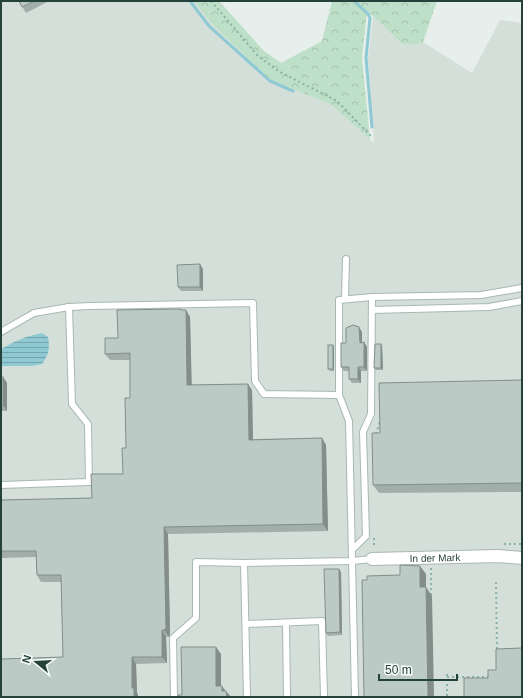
<svg xmlns="http://www.w3.org/2000/svg" width="523" height="698" viewBox="0 0 523 698" font-family="Helvetica,sans-serif">
<style>
.built{fill:#d4dfda}
.forest{fill:url(#forest-crowns)}
.water{fill:url(#water-rules)}
.lines{fill:none;stroke-linecap:round;stroke-linejoin:round}
.stream{stroke:#8ec9d4;stroke-width:3}
.service-casing{stroke:#a8b8b2;stroke-width:8}
.minor-casing{stroke:#a8b8b2;stroke-width:14}
.path{stroke:#86b3a5;stroke-width:2;stroke-dasharray:2 3;stroke-linecap:butt}
.service{stroke:#fff;stroke-width:6}
.minor{stroke:#fff;stroke-width:12}
.wall{fill:#a1aea9}
.shaded-wall{fill:#838d89}
.building{fill:#bbcac4;stroke:#838d89}
.labels{text-anchor:middle;stroke-width:4;stroke-linejoin:round;paint-order:stroke}
.street-label{font-size:10px;fill:#24423a;stroke:#f7fbf9}
</style>
<defs>
<pattern id="forest-crowns" width="20" height="18" patternUnits="userSpaceOnUse"><rect width="20" height="18" fill="#bfe0c8"/><path d="M2 6a3 3 0 1 1 6 0M12 15a3 3 0 1 1 6 0" fill="none" stroke="#a4c1ad"/></pattern>
<pattern id="water-rules" width="6" height="5" patternUnits="userSpaceOnUse"><rect width="6" height="5" fill="#8ec9d4"/><path d="M0 2.5h6" fill="none" stroke="#74a5ad"/></pattern>
</defs>
<rect width="100%" height="100%" fill="#e6efeb"/>
<path class="built" d="M1,1H194L210,22L269,79L332,105L370,140L374,143L368,58L373,16L402,44L414,45L423,42L472,73L500,20L522,23V697H1Z"/>
<path class="forest" d="M194,1H219L264,51L281,63L322,41L332,1H437L423,42L414,45L402,44L373,16L367,12L362,58L370,140L332,105L269,79L210,22Z"/>
<path class="water" d="M42,333L48,337C50,349 49,354 42,364L32,366H1V349C15,341 26,336 42,333Z"/>
<g class="lines">
<g class="stream">
<path d="M190,1L209,26L270,81L293,91"/>
<path d="M354,1L368,14L370,18L366,58L372,127"/>
</g>
<defs>
<g id="service">
<path d="M345,299L346,259"/>
<path d="M372,310L489,307L522,301"/>
<path d="M1,332L34,313L69,307L90,306L253,303L255,381L264,394L339,395"/>
<path d="M1,485L89,482L88,424L72,404L69,307"/>
<path d="M352,550L366,536L363,432L371,414L372,297"/>
<path d="M286,623L287,697"/>
<path d="M246,624L322,621L324,697"/>
<path d="M174,697L173,638L196,618V562L244,563"/>
<path d="M247,697L244,563L352,561L372,559"/>
<path d="M355,697L349,421L339,395V300L372,297L481,295L522,288"/>
</g>
<g id="minor">
<path id="s1" d="M372,559L498,556L522,558"/>
</g>
</defs>
<use href="#service" class="service-casing"/>
<use href="#minor" class="minor-casing"/>
<g class="path">
<path d="M211,1L258,56L280,72L337,101L371,136"/>
<path d="M376,434L381,418"/>
<path d="M374,538V548"/>
<path d="M504,544H522"/>
<path d="M431,568V596"/>
<path d="M496,582L497,651"/>
<path d="M447,674V697"/>
<path d="M447,677H489L490,676"/>
</g>
<use href="#service" class="service"/>
<use href="#minor" class="minor"/>
</g>
<g class="wall">
<path d="M19,1H49L26,13Z"/>
<path d="M203,269V291H181L178,287Z"/>
<path d="M181,309L182,310H186L190,317L191,385L252,390L253,439L322,438L326,445L328,531L168,534L170,634L169,637H166L167,663L136,664L137,693L138,694V697H1L63,657L61,582H41L37,575L36,557L1,558V500L92,498L123,474L126,448L130,398V360H110L105,354L118,338Z"/>
<path d="M362,332V342H364L367,347V371H361V383H352L349,379V371H344L341,367L346,343Z"/>
<path d="M382,346L383,370H376L374,368Z"/>
<path d="M334,347V371H330L328,369Z"/>
<path d="M1,377H3L7,383V411H1Z"/>
<path d="M522,380V492L379,493L373,485L380,433Z"/>
<path d="M339,569L341,572L342,635L328,636L326,633Z"/>
</g>
<g class="shaded-wall">
<path d="M200,264L203,269V291L200,287Z"/>
<path d="M186,310L190,317L192,392L187,385Z"/>
<path d="M359,327L362,332V347L360,343Z"/>
<path d="M364,342L367,347V371L364,367Z"/>
<path d="M381,344L382,346L383,370L381,368Z"/>
<path d="M333,345L334,347V371L333,369Z"/>
<path d="M358,367L361,371V383L358,379Z"/>
<path d="M3,377L7,383V411L3,405Z"/>
<path d="M248,384L252,390L253,446L249,440Z"/>
<path d="M322,438L326,445L328,531L323,524Z"/>
<path d="M164,527L168,534L170,634L169,637L164,630Z"/>
<path d="M420,566L426,574V587L432,596L434,697H428L420,587Z"/>
<path d="M339,569L341,572L342,635L340,632Z"/>
<path d="M162,630L166,637L167,663L162,657Z"/>
<path d="M216,647L221,654V693L216,686Z"/>
<path d="M132,657L136,664L137,693L138,694V697H134L132,688Z"/>
<path d="M222,686L227,693L222,691Z"/>
<path d="M226,691L231,697H227Z"/>
</g>
<g class="building">
<path d="M19,1H34L22,7Z"/>
<path d="M200,264V287H178L177,265Z"/>
<path d="M181,309V310H186L187,385L248,384L249,440L322,438L323,524L164,527L166,628L164,630H162V657H132V688H134V697H1V659L63,657L61,575H37L36,551H1V500L92,498L91,474H123L122,448H126L125,398H130V353L105,354V338H118L117,310Z"/>
<path d="M353,325L359,327L360,343L364,342V367H358V379H349V367H341V343H346V328Z"/>
<path d="M375,344H381V368H374Z"/>
<rect x="328" y="345" width="5" height="24"/>
<rect x="1" y="377" width="2" height="28"/>
<path d="M522,380V483L373,485L372,433H380L379,383Z"/>
<path d="M400,565L420,566V587H426L428,697H364L362,580H367V576L400,575Z"/>
<path d="M324,569H339L340,632L326,633Z"/>
<path d="M181,647H216V686H222V691H226L227,697H178V695H182Z"/>
<path d="M522,648V697H464V678H488V670H496V649Z"/>
</g>
<g class="labels">
<g class="street-label">
<text dy="4" stroke="none"><textPath href="#s1" startOffset="63">In der Mark</textPath></text>
</g>
</g>
<rect width="523" height="698" fill="none" stroke="#24423a" stroke-width="4"/>
<g transform="translate(36 662) rotate(288)" stroke="#f7fbf9" stroke-width="3" paint-order="stroke">
<path d="M0-3L7 15L0 10L-7 15Z" fill="#24423a"/>
<text y="-6" font-size="11" font-weight="bold" text-anchor="middle" fill="#24423a">N</text>
</g>
<path d="M379 674v6h78v-6" fill="none" stroke="#24423a" stroke-width="2"/>
<text x="385" y="674" font-size="12" fill="#24423a" stroke="#f7fbf9" stroke-width="3" paint-order="stroke">50 m</text>
</svg>
